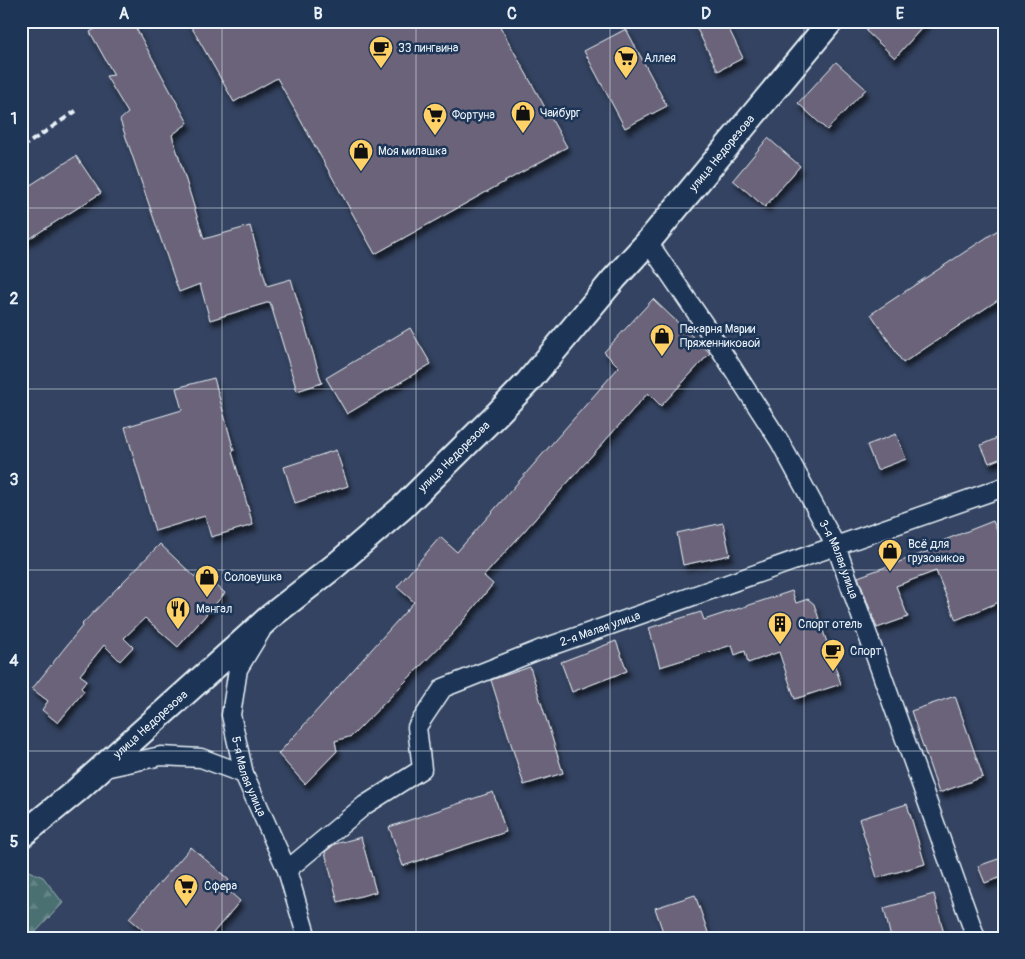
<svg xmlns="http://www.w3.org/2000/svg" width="1025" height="959" viewBox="0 0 1025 959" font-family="Pangolin,sans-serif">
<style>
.forest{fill:url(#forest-firs);stroke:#9ab0b5}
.building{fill:#6a6479;stroke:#e8f1f8;filter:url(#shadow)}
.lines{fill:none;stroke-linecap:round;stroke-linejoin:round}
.street-casing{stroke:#e8f1f8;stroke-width:21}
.secondary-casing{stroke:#e8f1f8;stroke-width:28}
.street{stroke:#1d3557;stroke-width:18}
.secondary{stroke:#1d3557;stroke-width:24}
.rail{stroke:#e8f1f8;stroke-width:4;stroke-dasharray:8 4;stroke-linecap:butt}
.grid{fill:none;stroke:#e8f1f8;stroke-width:1;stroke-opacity:0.55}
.labels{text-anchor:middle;stroke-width:5;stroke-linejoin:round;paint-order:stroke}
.poi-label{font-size:12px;fill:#e8f1f8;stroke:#1d3557;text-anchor:start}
.street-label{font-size:12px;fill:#e8f1f8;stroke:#1d3557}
.neatline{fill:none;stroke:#e8f1f8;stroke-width:2}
.grid-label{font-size:16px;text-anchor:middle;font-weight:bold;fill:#e8f1f8}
</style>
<defs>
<pattern id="forest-firs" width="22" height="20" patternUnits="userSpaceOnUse" patternTransform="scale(1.25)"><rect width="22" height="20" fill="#4b7072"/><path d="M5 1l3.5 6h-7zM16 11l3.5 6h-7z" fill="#658587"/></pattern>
<filter id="shadow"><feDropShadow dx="3" dy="5.5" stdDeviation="2.5" flood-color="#0009"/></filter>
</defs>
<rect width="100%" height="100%" fill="#344361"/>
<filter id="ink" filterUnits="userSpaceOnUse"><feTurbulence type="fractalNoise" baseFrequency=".02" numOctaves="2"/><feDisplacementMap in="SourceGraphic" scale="10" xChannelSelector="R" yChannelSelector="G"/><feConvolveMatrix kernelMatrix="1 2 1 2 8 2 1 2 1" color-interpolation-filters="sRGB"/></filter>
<g filter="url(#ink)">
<path class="forest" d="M21,868L43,877L63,903L30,938H21Z"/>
<g class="building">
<path d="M109,21H132L188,123L172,135L204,239L250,226L267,286L291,279L322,383L297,391L270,302L210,320L200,284L179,292L120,120L128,113L106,76L114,75L90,32Z"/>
<path d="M188,21H497L567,147L375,254L277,78L234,102Z"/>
<path d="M693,21H725L743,58L718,71Z"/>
<path d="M874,21H928L895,58L866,31Z"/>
<path d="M626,29L667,106L625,128L584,51Z"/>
<path d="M836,62L866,89L827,130L798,103Z"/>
<path d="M768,138L800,166L765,207L733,180Z"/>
<path d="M76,156L101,193L21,244V191Z"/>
<path d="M1004,226V296L903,363L871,314Z"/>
<path d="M653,299L710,353L661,406L648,393L484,576L493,584L454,632L352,736L335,741L337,751L305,784L278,754L414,602L397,587L440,537L457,552L619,367L604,352Z"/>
<path d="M410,328L431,364L347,414L326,378Z"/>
<path d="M214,378L234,451L232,452L253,525L211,537L205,516L155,531L125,427L182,410L176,388Z"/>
<path d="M896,434L906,459L877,470L867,445Z"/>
<path d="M1004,435V457L989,463L981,445Z"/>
<path d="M336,450L348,486L295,503L284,467Z"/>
<path d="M993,521L1004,547V600L956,620L936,571L896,586L908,617L877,628L858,577L929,551L927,547Z"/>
<path d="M723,523L730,555L683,565L677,533Z"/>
<path d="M160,544L195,577L200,571L225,593L178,647L145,618L124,638L133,647L120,661L104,645L80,675L87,680L81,688L84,691L58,723L42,710L48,701L32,689L83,625L82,624Z"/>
<path d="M792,591L796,603L808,599L814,604L841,684L795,699L779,652L748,663L745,651L735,655L732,645L660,667L649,628L701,612L704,620Z"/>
<path d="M616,641L627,671L572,692L561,662Z"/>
<path d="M530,667L563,773L524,785L491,680Z"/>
<path d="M955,696L983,777L939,793L911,711Z"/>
<path d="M493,792L506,832L403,866L389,827Z"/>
<path d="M907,804L925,864L877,878L859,819Z"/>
<path d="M361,837L376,892L338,902L325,852L335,844Z"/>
<path d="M191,847L229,880L224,887L240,901L209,938H152L129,918Z"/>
<path d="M1004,857V876L985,883L978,866Z"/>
<path d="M934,894L945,938H891L884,908Z"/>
<path d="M695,895L710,938H665L655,908Z"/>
</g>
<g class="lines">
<defs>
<g id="street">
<path id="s1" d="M648,242L706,327L780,442L836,546L976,938"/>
<path id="s2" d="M261,631L238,669L231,715L244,774L287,870L307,938"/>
<path d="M100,769L161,756L201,758L244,774"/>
<path id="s3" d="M287,870L365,805L422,769L417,727L443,688L539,650L1004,487"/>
</g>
<g id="secondary">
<path id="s4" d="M21,836L76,791L271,616L336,565L402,508L498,413L528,382L614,279L648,242L831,21"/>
</g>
</defs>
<use href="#street" class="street-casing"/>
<use href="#secondary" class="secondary-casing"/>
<use href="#street" class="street"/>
<use href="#secondary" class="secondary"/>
<path class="rail" d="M21,148L76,111"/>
</g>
</g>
<path class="grid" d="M222,21V938M416,21V938M610,21V938M804,21V938M21,208H1004M21,389H1004M21,570H1004M21,751H1004"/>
<defs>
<symbol id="cafe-pin" viewBox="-11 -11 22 30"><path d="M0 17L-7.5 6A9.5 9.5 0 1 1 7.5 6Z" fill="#ffd166" stroke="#1d3557"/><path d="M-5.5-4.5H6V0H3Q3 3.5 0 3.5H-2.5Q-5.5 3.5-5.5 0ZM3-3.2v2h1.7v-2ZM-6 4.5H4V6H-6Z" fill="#111"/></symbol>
<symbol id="supermarket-pin" viewBox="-11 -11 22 30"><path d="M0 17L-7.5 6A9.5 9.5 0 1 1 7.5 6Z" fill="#ffd166" stroke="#1d3557"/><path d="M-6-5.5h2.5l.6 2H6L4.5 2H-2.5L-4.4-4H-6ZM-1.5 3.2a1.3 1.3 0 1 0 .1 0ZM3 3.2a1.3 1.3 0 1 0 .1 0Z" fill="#111"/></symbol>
<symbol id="shop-pin" viewBox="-11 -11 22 30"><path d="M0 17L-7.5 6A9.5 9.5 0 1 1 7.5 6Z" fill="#ffd166" stroke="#1d3557"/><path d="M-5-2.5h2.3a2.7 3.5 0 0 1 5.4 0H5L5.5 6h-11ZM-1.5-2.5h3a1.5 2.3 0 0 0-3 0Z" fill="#111"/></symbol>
<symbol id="restaurant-pin" viewBox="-11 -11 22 30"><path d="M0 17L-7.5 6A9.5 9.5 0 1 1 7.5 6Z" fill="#ffd166" stroke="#1d3557"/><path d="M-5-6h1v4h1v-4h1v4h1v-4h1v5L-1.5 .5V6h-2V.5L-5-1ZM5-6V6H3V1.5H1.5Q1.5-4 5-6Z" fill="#111"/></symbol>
<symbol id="building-pin" viewBox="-11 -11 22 30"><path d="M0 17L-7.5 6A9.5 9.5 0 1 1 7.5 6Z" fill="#ffd166" stroke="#1d3557"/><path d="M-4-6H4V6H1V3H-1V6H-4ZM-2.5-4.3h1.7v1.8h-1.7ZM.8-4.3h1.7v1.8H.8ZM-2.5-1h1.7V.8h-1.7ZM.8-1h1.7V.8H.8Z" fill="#111"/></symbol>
</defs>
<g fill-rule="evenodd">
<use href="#cafe-pin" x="367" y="34" width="28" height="38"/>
<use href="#supermarket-pin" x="612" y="44" width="28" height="38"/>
<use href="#shop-pin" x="509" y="99" width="28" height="38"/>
<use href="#supermarket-pin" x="421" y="101" width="28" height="38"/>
<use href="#shop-pin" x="347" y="137" width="28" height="38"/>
<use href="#shop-pin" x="648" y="322" width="28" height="38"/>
<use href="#shop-pin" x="876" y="537" width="28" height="38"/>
<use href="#shop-pin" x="193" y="563" width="28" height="38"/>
<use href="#restaurant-pin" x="164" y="595" width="28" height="38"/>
<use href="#building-pin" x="766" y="610" width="28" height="38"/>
<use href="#cafe-pin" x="819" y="637" width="28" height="38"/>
<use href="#supermarket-pin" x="172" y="872" width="28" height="38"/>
</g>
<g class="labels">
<g class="poi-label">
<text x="398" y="52">33 пингвина</text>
<text x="644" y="62">Аллея</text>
<text x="540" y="117">Чайбург</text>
<text x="452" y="119">Фортуна</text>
<text x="378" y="155">Моя милашка</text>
<text x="680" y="333">Пекарня Марии<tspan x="680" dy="14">Пряженниковой</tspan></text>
<text x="908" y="548">Всё для<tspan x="908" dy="14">грузовиков</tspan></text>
<text x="224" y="581">Соловушка</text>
<text x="196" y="613">Мангал</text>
<text x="798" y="628">Спорт отель</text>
<text x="850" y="655">Спорт</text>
<text x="204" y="890">Сфера</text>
</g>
<g class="street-label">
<text dy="4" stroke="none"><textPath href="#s4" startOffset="981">улица Недорезова</textPath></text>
<text dy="4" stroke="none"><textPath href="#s4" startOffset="576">улица Недорезова</textPath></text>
<text dy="4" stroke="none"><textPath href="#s1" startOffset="371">3-я Малая улица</textPath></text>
<text dy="4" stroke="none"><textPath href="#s3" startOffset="426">2-я Малая улица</textPath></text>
<text dy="4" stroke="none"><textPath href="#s4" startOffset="171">улица Недорезова</textPath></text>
<text dy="4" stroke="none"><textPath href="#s2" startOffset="155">5-я Малая улица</textPath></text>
</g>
</g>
<rect width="1025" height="959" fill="none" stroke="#1d3557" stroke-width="55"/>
<rect x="28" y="28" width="970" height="904" class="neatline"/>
<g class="grid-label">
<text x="124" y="19">A</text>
<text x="318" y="19">B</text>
<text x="512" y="19">C</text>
<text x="706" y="19">D</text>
<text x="900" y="19">E</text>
<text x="14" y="124">1</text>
<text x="14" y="304">2</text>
<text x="14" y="485">3</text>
<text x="14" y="666">4</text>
<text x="14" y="847">5</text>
</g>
</svg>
